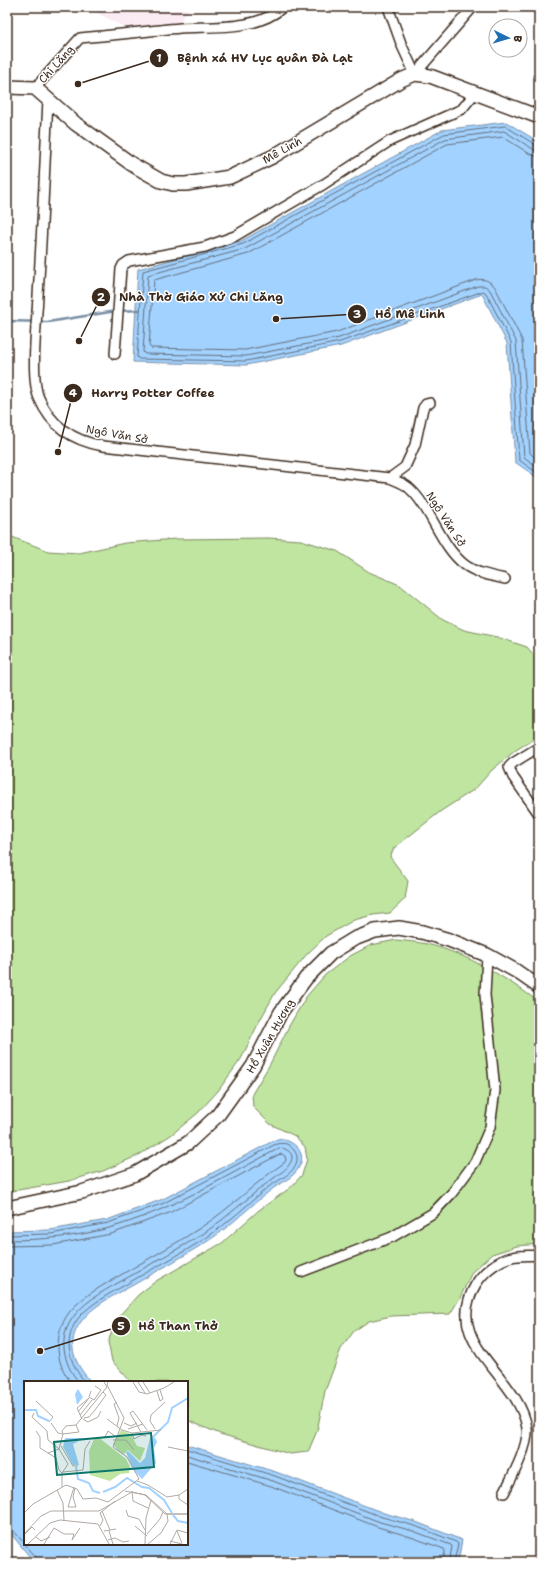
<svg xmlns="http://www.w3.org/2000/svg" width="546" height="1569" viewBox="0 0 546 1569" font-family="'Shantell Sans',sans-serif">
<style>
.built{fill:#fbebf3}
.green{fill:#bfe5a0;stroke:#7d885f}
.water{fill:#a2d2ff;stroke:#798fa5}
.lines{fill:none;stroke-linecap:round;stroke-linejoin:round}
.shore{stroke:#646d78;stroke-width:1}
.stream{stroke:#798fa5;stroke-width:2.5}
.street-casing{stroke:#3b2a1e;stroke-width:12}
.secondary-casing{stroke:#3b2a1e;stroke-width:16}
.street{stroke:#fff;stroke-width:9}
.secondary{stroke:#fff;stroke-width:13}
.labels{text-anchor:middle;stroke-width:3;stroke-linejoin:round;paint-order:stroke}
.street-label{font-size:11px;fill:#3b2a1e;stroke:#fff}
.inset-river{fill:none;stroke:#a2d2ff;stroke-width:2}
.inset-road{fill:none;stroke:#b1aaa5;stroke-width:1}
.view{fill:#0f766e;fill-opacity:0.15;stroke:#0f766e;stroke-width:2}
.inset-edge{fill:none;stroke:#3b2a1e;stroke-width:2}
.leader{fill:none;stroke:#3b2a1e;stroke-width:1.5}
.callout-dot{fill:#3b2a1e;stroke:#fff;stroke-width:1.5}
.mark-label{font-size:12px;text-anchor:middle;font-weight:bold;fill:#fff}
.callout-label{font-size:12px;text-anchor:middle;font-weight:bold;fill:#3b2a1e;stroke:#fff;stroke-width:3;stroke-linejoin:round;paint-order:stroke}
</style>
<rect width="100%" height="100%" fill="#fff"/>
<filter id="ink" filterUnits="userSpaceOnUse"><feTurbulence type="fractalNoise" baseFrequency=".025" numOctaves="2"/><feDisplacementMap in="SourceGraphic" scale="8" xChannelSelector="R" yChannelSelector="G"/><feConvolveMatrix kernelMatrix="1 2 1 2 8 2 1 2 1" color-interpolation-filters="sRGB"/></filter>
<g filter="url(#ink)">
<path class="built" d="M95,7H189L179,23L126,28L99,14Z"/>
<g class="green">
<path d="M7,535L48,551L79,553L125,543L176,539L268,538L301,540L337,551L369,572L400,585L443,620L464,630L497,637L527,647L539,661V734L534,739L516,750L492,770L475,789L441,811L394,848L390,857L408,881L405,899L390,913L373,915L354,920L326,936L307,954L275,993L259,1022L241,1059L218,1091L198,1113L171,1135L139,1155L103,1171L69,1181L7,1192Z"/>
<path d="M396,940C406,941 417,942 427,944C468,954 505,977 539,1002V1244L517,1246L492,1254L472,1272L460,1298L450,1314L391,1316L369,1321L354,1331L341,1349L325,1391L317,1431L308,1452L290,1454L220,1434L187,1420V1382H131L112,1361L108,1342L117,1318L138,1295L156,1281L222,1243L259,1210L290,1188L302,1175L307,1159L305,1147L295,1136L270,1124L253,1107L252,1094L270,1064L289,1026L306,997L325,975L350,956L371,945Z"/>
</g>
<g class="water">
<path d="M506,122L539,142V479L515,462L507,343L482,294L341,346L246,365L133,362L138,269L241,241L442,130Z"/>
<path d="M282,1139C295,1142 307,1153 299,1167C294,1178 281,1182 271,1190C250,1206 231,1226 208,1241C184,1256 159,1270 135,1284C114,1296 87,1307 76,1330C67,1350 78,1367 91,1382H25V1544H187V1445L276,1472L384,1513L416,1522L462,1540L458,1562H34L7,1529V1231L50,1230L107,1220L163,1199L273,1141Z"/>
</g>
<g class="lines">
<g class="shore">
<path d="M539,145H536L505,126L444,134L243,244L143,271L137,357L139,359L246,361L340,342L483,291L486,293L511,342L519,460L539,474"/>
<path d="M539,151L533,149L504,131L445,139L245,249L148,275L143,352L145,354L246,356L339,338L478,286H485L490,290L516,341L524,457L539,468"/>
<path d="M539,157L530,154L503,137L447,144L248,254L154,280L149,346L151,348L245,350L337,332L476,280C484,278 490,281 495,287L522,340L530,453L539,461"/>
<path d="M7,1235L51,1234L108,1223L164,1203L274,1145C281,1143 286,1142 291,1147C297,1152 299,1159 295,1166C290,1176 276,1181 267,1188C247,1205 228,1223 206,1238C180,1255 151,1269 125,1285C109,1294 92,1303 80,1316C62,1338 68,1362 85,1382"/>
<path d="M7,1240C41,1240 76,1237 109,1228C168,1212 222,1178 276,1150L282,1148C299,1153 291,1165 282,1172C254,1191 231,1215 203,1234C180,1248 157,1260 134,1274C106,1290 60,1310 64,1349C66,1362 70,1372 79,1382"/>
<path d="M7,1246L53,1245L111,1234L169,1213L278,1155L282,1154L285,1156L286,1160L284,1163C254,1183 230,1209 200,1228C174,1245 146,1260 119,1276C102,1286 85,1295 72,1309C54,1329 53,1362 71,1382"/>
<path d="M187,1449L275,1476L382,1517L415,1526L456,1542L458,1544L454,1562"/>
<path d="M187,1455L273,1481L380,1522L413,1531L451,1545L452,1547L449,1562"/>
<path d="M187,1461L271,1486L378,1527L411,1537L444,1549L445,1551L443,1562"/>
<path d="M7,1527L12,1529L36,1557L37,1562"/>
</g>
<g class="stream">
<path d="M120,311L139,310"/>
<path d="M7,321L48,322L116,311"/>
</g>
<defs>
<g id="street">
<path d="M388,7L402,46L415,74L473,7"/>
<path d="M35,88L80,38C114,35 147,31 180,28C213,26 257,31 283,7"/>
<path d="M48,99C45,165 42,230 38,296C37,320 30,378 39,398C51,427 74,441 103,446L390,478C396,481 404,483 409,488C431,507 440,546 465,565C476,573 491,576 505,579"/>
<path d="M115,354L121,269L123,265L129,261L205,247L235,236L324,184L390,141L462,109L475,93"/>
<path d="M390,478L405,467L415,445L423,408L426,404L430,403"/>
<path d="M534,750L513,763L509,767L513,777L539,814"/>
<path d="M301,1272L392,1237L433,1213L452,1193L475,1162L490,1127L495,1090L485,995L487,955"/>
<path d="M504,1493C512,1477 529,1446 527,1428C519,1375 440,1343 476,1284C483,1272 498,1260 512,1257C520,1255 530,1256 539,1255"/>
</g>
<g id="secondary">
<path d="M7,87L35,88L76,124L133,165L161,181L173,184H186L230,177L272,157L401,80L415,74L430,76L539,117"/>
<path d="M7,1208L82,1192L135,1174L188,1143L218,1115L253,1066L281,1012L306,978L331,953L354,939L375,931L399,928L422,932L449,940L487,955L516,971L539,987"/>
</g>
</defs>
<use href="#street" class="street-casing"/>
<use href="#secondary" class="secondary-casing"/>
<use href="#street" class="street"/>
<use href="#secondary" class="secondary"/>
</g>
</g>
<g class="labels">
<g class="street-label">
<text transform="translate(56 64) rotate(-48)" y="4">Chi Lăng</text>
<text transform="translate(282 150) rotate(-29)" y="4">Mê Linh</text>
<text transform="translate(117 434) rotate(10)" y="4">Ngô Văn Sở</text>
<text transform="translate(446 519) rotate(57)" y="4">Ngô Văn Sở</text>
<text transform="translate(270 1036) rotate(-60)" y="4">Hồ Xuân Hương</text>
</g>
</g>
<g transform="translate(24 1381)">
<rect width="164" height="164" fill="#fff"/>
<path d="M97,49L107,53L113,65L121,67L116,80L104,69L100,73L95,71L89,63ZM74,56L102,78L106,86L105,92L96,93L86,100L66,94L65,70L70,58Z" fill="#bfe5a0"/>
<path d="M54,8L59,16L53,24L51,13ZM41,57H61L49,63L55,84H49L39,66ZM126,57L132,58L133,61L130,67L132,82L118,98L110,90L102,71L104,70L116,82L121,77Z" fill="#a2d2ff"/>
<path class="inset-river" d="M0,29H12L14,35L25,40M131,59L129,56L144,41L148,27L164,17M52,86L54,98L65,102L69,110L76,112M79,111L91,106L103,97L118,106L125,107L140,119L148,132M149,134L154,140L164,142"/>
<path class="inset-road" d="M109,1L115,11L123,13L140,7L150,1M114,1L121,12M119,1L126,12M67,10L65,16L70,19L77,9L71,5M133,10L136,20L139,18L136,9M12,20L29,36L25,41M93,21L90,23L95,37L93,45M54,31L65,17M10,32L8,36L23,50L24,59L35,68L24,72M56,34L68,19M60,37L65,36L71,29L82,14L79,11M58,38L53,27L65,17M59,38L64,41L74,36L77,30M83,38L98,49L108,52L137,49M27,42L34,52L39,53M100,42L107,45L113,42M104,48L119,43M131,48L126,40L127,34L141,21M12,50L16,56V67L32,77L35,89L38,92M117,51L106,32L109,30L123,49M108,52L110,58L118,54L122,55M39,53L38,50L42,45L52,44M76,57L81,56L84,50L91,55M89,59H102L110,69M37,65L49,85H54M144,66L164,70M39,91L59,89L61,68L66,60M38,92L44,83L35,68L39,53L55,51L52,44L83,6L80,1M113,100L124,104L143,116L155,114L164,108M38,106V92M50,106L44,126H52L49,116L51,107M33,109L39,122L40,139M101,110L122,114L143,133L144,140L137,152L124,163M108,110L109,120L124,127M155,114V118L164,124M102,129L104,135L115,138L121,149M78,130L86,149M0,132L9,123L42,104L53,108L59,118L72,117L84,121L115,98L103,76L89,66L100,37L83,4L84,1M143,133H164M76,145L79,139L76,132L91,120M111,145L123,155M80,150L92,148M85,150L89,163M153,150L158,162M0,153L17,135L27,130H75L108,111L121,114L141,133H164M123,153L136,138L139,131M0,154L8,146L11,149M12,156L17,160L26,156M48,159L56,147M84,159L91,157L99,161L105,160M146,160L158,163M4,163L26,142L36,139L74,143L85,163M20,163L30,147L40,153H50L48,159M121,163L122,137L127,119M146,163L153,149L164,152"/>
<path class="view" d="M127,52L130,86L33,94L30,61Z"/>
<rect width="164" height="164" class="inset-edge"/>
</g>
<path class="leader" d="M78 84L159 58M79 341L101 297M276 319L357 314M58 452L73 393M40 1351L121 1326"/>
<g class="callout-dot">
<circle cx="78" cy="84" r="4"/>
<circle cx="79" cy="341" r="4"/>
<circle cx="276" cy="319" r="4"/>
<circle cx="58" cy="452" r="4"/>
<circle cx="40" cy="1351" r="4"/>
<circle cx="159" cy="58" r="10"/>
<circle cx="101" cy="297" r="10"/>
<circle cx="357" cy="314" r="10"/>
<circle cx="73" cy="393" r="10"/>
<circle cx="121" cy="1326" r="10"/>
</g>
<g class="mark-label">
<text x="159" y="62">1</text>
<text x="101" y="301">2</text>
<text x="357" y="318">3</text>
<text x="73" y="397">4</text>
<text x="121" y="1330">5</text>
</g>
<g class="callout-label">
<text x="265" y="62">Bệnh xá HV Lục quân Đà Lạt</text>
<text x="201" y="301">Nhà Thờ Giáo Xứ Chi Lăng</text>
<text x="410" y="318">Hồ Mê Linh</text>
<text x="153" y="397">Harry Potter Coffee</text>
<text x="178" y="1330">Hồ Than Thở</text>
</g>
<rect width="546" height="1569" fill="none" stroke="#fff" stroke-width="24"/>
<rect x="12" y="12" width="522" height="1545" fill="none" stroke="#3b2a1e" stroke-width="1.5" filter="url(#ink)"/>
<g transform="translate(508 38) rotate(95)"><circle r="19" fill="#ffffff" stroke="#b1aaa5"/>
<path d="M0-3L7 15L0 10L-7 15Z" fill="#1f6fb2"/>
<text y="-6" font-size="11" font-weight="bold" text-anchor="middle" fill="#3b2a1e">B</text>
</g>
</svg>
